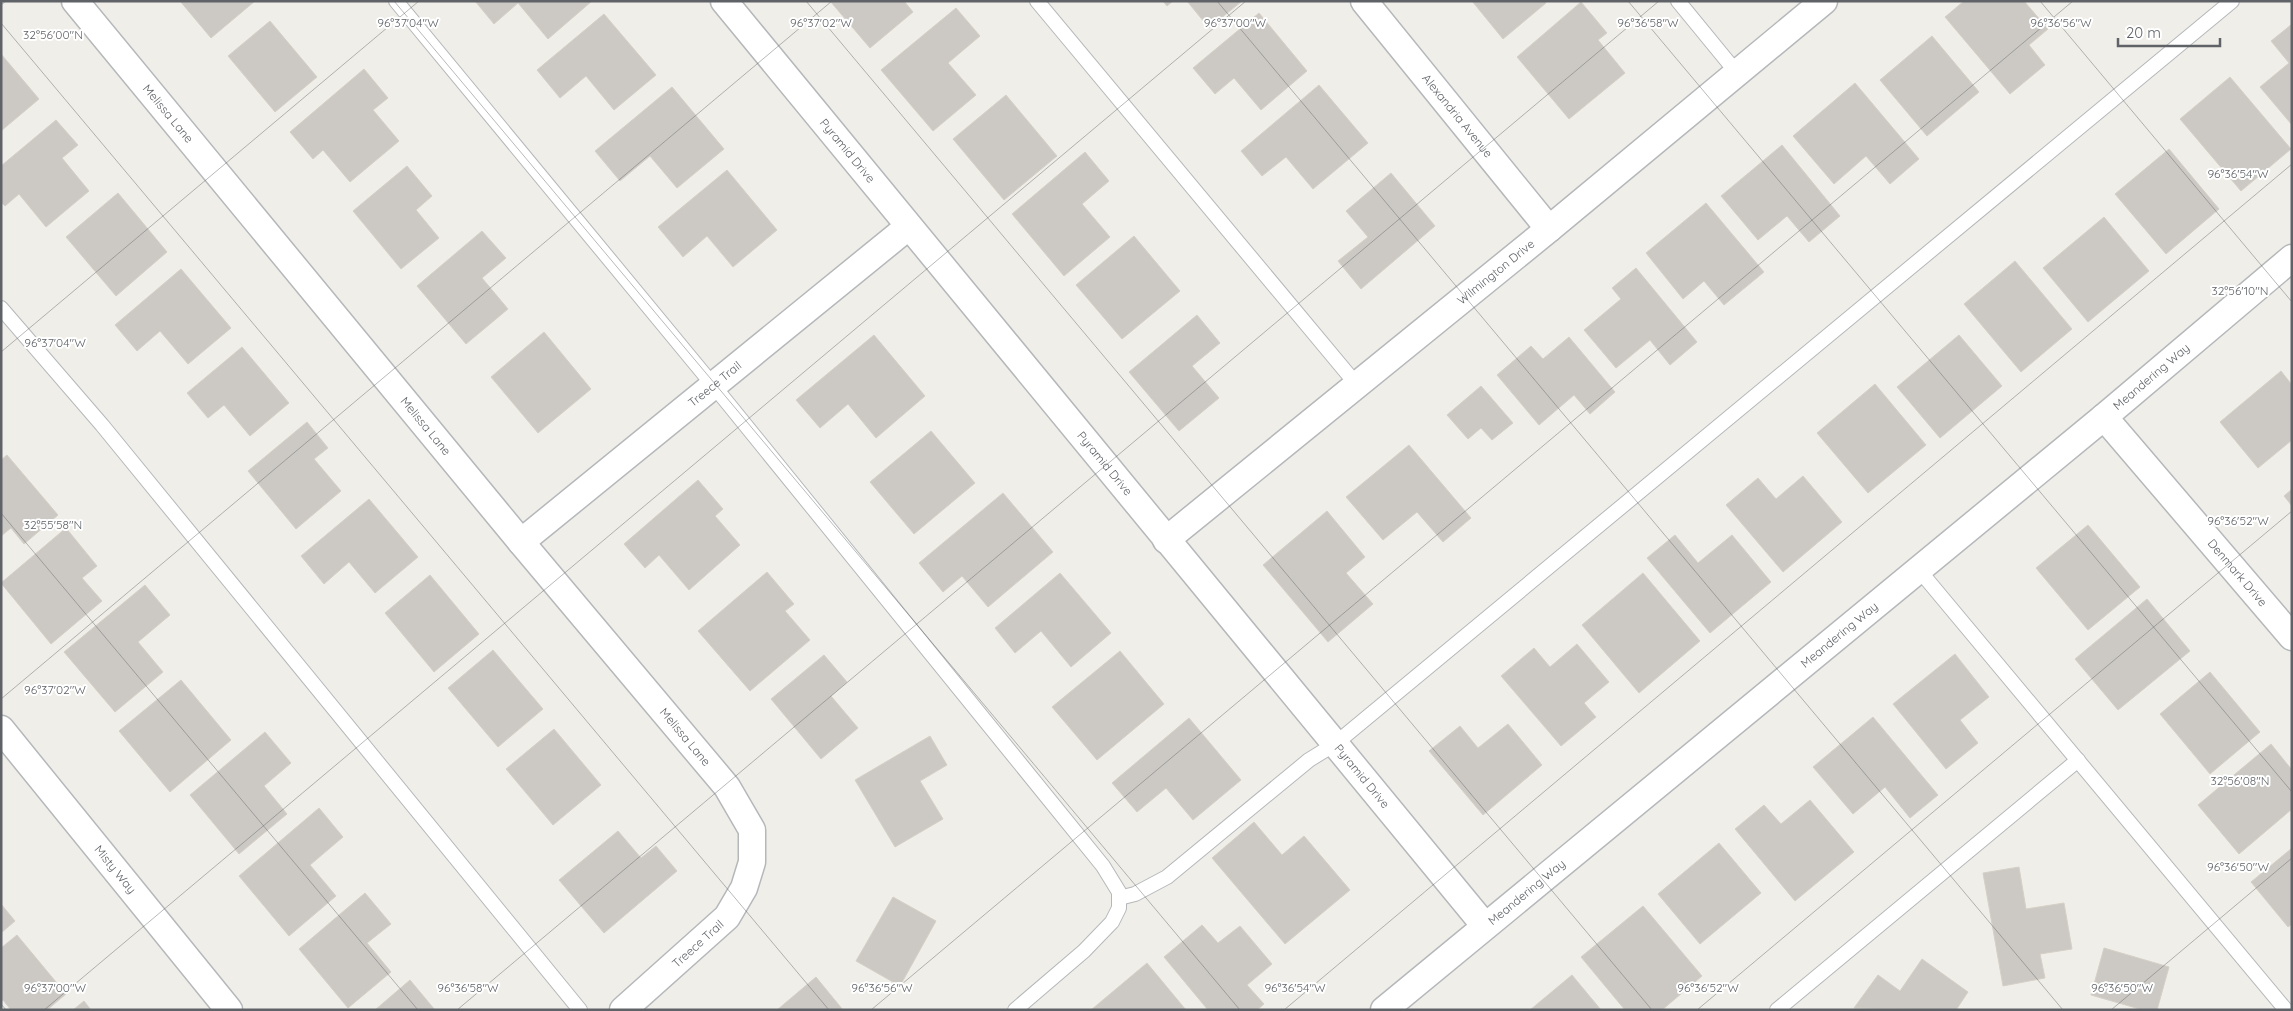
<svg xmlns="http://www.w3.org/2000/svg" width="2293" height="1011" viewBox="0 0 2293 1011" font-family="Quicksand,sans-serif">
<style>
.building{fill:#ccc9c4;stroke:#d5d0c7}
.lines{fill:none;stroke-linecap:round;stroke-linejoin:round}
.lane-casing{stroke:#b5b8bb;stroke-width:16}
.street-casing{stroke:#b5b8bb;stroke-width:29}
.lane{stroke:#fff;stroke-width:14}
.street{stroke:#fff;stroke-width:26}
.ticks{fill:none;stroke:#5f6367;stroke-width:1;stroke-opacity:0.45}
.labels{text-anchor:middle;stroke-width:4;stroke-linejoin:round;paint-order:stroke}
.street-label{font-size:12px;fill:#5f6367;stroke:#fff}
.ticks-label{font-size:12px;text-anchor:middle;fill:#5f6367;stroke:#fff;stroke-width:4;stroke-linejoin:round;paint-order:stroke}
</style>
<rect width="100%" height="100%" fill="#f0eee8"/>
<g class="building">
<path d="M180,1H255L211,38Z"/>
<path d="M475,1H592L548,39L518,3L494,24Z"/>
<path d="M830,1H904L913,12L870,48Z"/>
<path d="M1163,1H1173L1167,6Z"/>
<path d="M1187,1H1242L1209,28Z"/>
<path d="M1472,1H1545L1546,3L1503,39Z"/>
<path d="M1964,1H2024L2048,29L2029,45L2045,65L2010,94L1945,17Z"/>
<path d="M1581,2L1607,33L1598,40L1625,73L1569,119L1517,57Z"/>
<path d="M956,8L980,36L948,63L976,95L933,131L881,70Z"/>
<path d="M1259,13L1307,71L1261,110L1234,78L1215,94L1193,68Z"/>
<path d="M604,14L656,75L614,110L586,76L560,98L537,70Z"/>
<path d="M270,21L317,77L275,112L228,56Z"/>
<path d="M2292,24V125L2260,87L2289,63L2271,41Z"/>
<path d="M1932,36L1979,92L1927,136L1880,80Z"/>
<path d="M1,54L39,99L1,131Z"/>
<path d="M364,69L388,98L373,110L399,141L350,182L323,150L313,159L290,132Z"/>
<path d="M2230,77L2291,149L2241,191L2180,119Z"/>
<path d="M1855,83L1919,159L1890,184L1866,156L1834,184L1793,136Z"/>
<path d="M1319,85L1368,143L1313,189L1286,157L1262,176L1241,151Z"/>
<path d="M672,87L724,149L677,188L650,156L620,181L595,151Z"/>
<path d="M1006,95L1057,156L1004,200L953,139Z"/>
<path d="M56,120L78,145L62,158L89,191L46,227L19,194L5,206L1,202V166Z"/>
<path d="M1782,145L1840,216L1809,242L1787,216L1758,240L1721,196Z"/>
<path d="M2169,149L2219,209L2166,254L2115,194Z"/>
<path d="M1085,152L1109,181L1082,204L1110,237L1064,276L1012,214Z"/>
<path d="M407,166L432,196L416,210L439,238L401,269L353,211Z"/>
<path d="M727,170L777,230L733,267L707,236L683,257L658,227Z"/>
<path d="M1391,173L1435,226L1361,289L1338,261L1368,237L1346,211Z"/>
<path d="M118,193L167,252L116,296L66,237Z"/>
<path d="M1706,203L1764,272L1724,305L1704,281L1683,299L1646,253Z"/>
<path d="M2104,217L2149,271L2088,322L2043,268Z"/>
<path d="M482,231L506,258L482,278L508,309L466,344L417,286Z"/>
<path d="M1134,236L1180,291L1122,339L1076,285Z"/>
<path d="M2015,261L2072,329L2021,372L1964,304Z"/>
<path d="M1636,268L1697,342L1670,365L1650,340L1616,368L1584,330L1621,299L1612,288Z"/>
<path d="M181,269L231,328L188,364L160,331L137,351L115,325Z"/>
<path d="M1197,315L1220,343L1192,366L1219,398L1179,431L1129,372Z"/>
<path d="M544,332L591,389L538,433L491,377Z"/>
<path d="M874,335L925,396L876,438L848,404L820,428L796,400Z"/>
<path d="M1959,335L2002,386L1940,438L1897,387Z"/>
<path d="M1569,337L1615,392L1590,414L1574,395L1539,425L1497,375L1531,346L1543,359Z"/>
<path d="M242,347L289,403L250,436L224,405L208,418L187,393Z"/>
<path d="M2281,371L2292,385V440L2258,468L2220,422Z"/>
<path d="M1875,384L1926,445L1868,493L1817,433Z"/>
<path d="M1481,386L1513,423L1492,440L1481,428L1468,439L1447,415Z"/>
<path d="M307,422L328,448L314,459L341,491L296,529L248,471Z"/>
<path d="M931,431L975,483L914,534L870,482Z"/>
<path d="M1409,445L1471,518L1443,542L1417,512L1383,540L1346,497Z"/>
<path d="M7,455L58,515L24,544L11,528L1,536V460Z"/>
<path d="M1803,476L1842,522L1783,572L1726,505L1758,478L1776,499Z"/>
<path d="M698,480L723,509L715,516L740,545L689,590L659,555L645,568L624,544Z"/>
<path d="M2292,489V506L2284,496Z"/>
<path d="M1003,493L1053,552L988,607L962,576L943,592L919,563Z"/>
<path d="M369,499L418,557L375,593L349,562L324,584L301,556Z"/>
<path d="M1327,511L1365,557L1346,573L1373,604L1328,642L1263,565Z"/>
<path d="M2088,525L2140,587L2088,630L2036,568Z"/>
<path d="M66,528L97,566L82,578L102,601L51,644L1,583Z"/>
<path d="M1675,535L1698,563L1732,535L1771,582L1710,633L1647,558Z"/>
<path d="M767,572L794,604L785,611L810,640L750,691L698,631Z"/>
<path d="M1060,573L1111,633L1071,667L1041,631L1015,653L995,628Z"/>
<path d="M1643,573L1700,641L1639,693L1582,625Z"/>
<path d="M430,575L479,634L434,672L385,613Z"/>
<path d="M145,585L170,615L138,642L163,672L115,712L64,652Z"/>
<path d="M2147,599L2190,651L2118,710L2075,659Z"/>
<path d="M1577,644L1609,682L1584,703L1596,717L1561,746L1501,676L1534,648L1550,667Z"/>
<path d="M493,650L543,709L498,747L448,688Z"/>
<path d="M1120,651L1164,704L1097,760L1052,707Z"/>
<path d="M1955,654L1989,697L1960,720L1978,743L1946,769L1893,704Z"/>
<path d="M824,655L847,682L831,696L858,728L821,759L771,699Z"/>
<path d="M2210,672L2260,732L2210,774L2160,714Z"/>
<path d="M181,680L231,740L170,792L119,731Z"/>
<path d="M1873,717L1938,795L1910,818L1885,787L1853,814L1813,767Z"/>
<path d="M1189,718L1241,780L1193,820L1166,788L1137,812L1112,783Z"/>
<path d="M1508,724L1542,765L1483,815L1429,751L1460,726L1478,748Z"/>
<path d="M554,729L601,785L553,825L506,769Z"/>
<path d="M265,732L291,763L264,786L287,814L239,854L190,795Z"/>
<path d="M930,736L947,765L920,781L943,819L895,847L855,780Z"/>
<path d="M2271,744L2292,770V809L2239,854L2198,805Z"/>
<path d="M1810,800L1854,852L1795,901L1735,829L1764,805L1781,824Z"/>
<path d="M319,808L343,837L310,865L336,896L289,936L239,876Z"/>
<path d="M1254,822L1282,855L1304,836L1350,890L1285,944L1212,858Z"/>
<path d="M618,831L641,858L656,846L677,871L604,933L559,880Z"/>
<path d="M1719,843L1761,893L1700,944L1658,894Z"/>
<path d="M2292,848V924L2288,927L2251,882Z"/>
<path d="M2019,867L2026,909L2064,903L2072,949L2040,954L2045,978L2003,986L1983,873Z"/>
<path d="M365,893L391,924L367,943L391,972L348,1008L299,949Z"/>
<path d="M893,897L936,921L900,986L856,961Z"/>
<path d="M1,904L15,921L1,933Z"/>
<path d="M1643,906L1702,976L1662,1010H1625L1581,957Z"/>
<path d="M1202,925L1218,943L1240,926L1272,964L1247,985L1264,1004L1257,1010H1208L1164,957Z"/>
<path d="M17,935L66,994L47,1010H11L3,1000L1,1002V948Z"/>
<path d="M2104,948L2169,967L2157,1010H2143L2091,995Z"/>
<path d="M1922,959L1968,992L1956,1010L1854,1008L1878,975L1900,991Z"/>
<path d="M1147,963L1186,1010H1091Z"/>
<path d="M1572,975L1601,1010H1530Z"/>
<path d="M816,977L843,1010H777Z"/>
<path d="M410,980L435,1010H375Z"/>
<path d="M84,1001L91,1010H73Z"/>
</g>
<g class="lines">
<defs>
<g id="lane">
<path d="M396,1L713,385L1103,866L1119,892V908L1112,922L1084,951L1015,1010"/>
<path d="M1037,1L1357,385"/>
<path d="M1678,1L1737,73"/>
<path d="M1,308L102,425L580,1010"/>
<path d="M1919,570L2286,1010"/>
<path d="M1119,898L1135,894L1167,877L1309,760L1335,744L2232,1"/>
<path d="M1777,1010L2078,760"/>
</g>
<g id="street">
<path id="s1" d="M75,1L521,542L727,787L752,830V862L744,888L727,917L623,1010"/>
<path id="s2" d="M724,1L1485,926"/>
<path id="s3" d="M1364,1L1549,229"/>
<path id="s4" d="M2104,417L2292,637"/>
<path id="s5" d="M1166,540L1549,229L1824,1"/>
<path id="s6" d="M521,542L908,227"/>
<path id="s7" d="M1,729L229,1010"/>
<path id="s8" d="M1384,1010L2104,417L2292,258"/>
</g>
</defs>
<use href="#lane" class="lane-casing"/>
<use href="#street" class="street-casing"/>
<use href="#lane" class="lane"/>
<use href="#street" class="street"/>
</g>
<path class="ticks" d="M394,1L1240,1010M806,1L1652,1010M1217,1L2063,1010M1628,1L2292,792M2040,1L2292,302M1,5L6,1M1,23L829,1010M1,352L419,1M1,513L418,1010M1,699L832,1M1,1004L6,1010M44,1010L1246,1M457,1010L1659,1M871,1010L2073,1M1284,1010L2292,164M1697,1010L2292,511M2111,1010L2292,858"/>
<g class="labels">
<g class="street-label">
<text dy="4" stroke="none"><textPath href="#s1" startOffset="146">Melissa Lane</textPath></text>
<text dy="4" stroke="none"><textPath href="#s3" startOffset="148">Alexandria Avenue</textPath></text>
<text dy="4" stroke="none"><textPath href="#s2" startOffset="194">Pyramid Drive</textPath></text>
<text dy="4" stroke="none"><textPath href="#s5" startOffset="425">Wilmington Drive</textPath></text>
<text dy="4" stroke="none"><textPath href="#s8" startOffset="995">Meandering Way</textPath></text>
<text dy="4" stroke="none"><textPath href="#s6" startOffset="250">Treece Trail</textPath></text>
<text dy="4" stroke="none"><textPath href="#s1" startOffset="551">Melissa Lane</textPath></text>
<text dy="4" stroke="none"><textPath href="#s2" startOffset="599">Pyramid Drive</textPath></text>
<text dy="4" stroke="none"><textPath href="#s4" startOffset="205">Denmark Drive</textPath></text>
<text dy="4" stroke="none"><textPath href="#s8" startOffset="590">Meandering Way</textPath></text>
<text dy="4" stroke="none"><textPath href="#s1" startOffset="956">Melissa Lane</textPath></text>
<text dy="4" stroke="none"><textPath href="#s2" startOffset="1004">Pyramid Drive</textPath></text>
<text dy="4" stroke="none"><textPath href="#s7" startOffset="181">Misty Way</textPath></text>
<text dy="4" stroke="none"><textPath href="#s8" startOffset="185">Meandering Way</textPath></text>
<text transform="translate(698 944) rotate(-42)" y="4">Treece Trail</text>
</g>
</g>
<g class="ticks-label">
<text x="408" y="27">96°37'04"W</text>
<text x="821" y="27">96°37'02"W</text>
<text x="1235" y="27">96°37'00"W</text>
<text x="1648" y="27">96°36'58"W</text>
<text x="2061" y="27">96°36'56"W</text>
<text x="53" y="39">32°56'00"N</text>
<text x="2238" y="178">96°36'54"W</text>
<text x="2240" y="295">32°56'10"N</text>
<text x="55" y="347">96°37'04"W</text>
<text x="2238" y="525">96°36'52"W</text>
<text x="53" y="529">32°55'58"N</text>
<text x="55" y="694">96°37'02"W</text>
<text x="2240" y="785">32°56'08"N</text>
<text x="2238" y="871">96°36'50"W</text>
<text x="55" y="992">96°37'00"W</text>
<text x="468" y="992">96°36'58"W</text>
<text x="882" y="992">96°36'56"W</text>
<text x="1295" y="992">96°36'54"W</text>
<text x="1708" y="992">96°36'52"W</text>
<text x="2122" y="992">96°36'50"W</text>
</g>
<rect width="2293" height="1011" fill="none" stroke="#5f6367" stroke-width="5"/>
<path d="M2118 38v8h102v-8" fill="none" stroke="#5f6367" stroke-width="2.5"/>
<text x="2126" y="38" font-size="15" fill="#5f6367" stroke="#ffffff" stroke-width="4" paint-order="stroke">20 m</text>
</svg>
